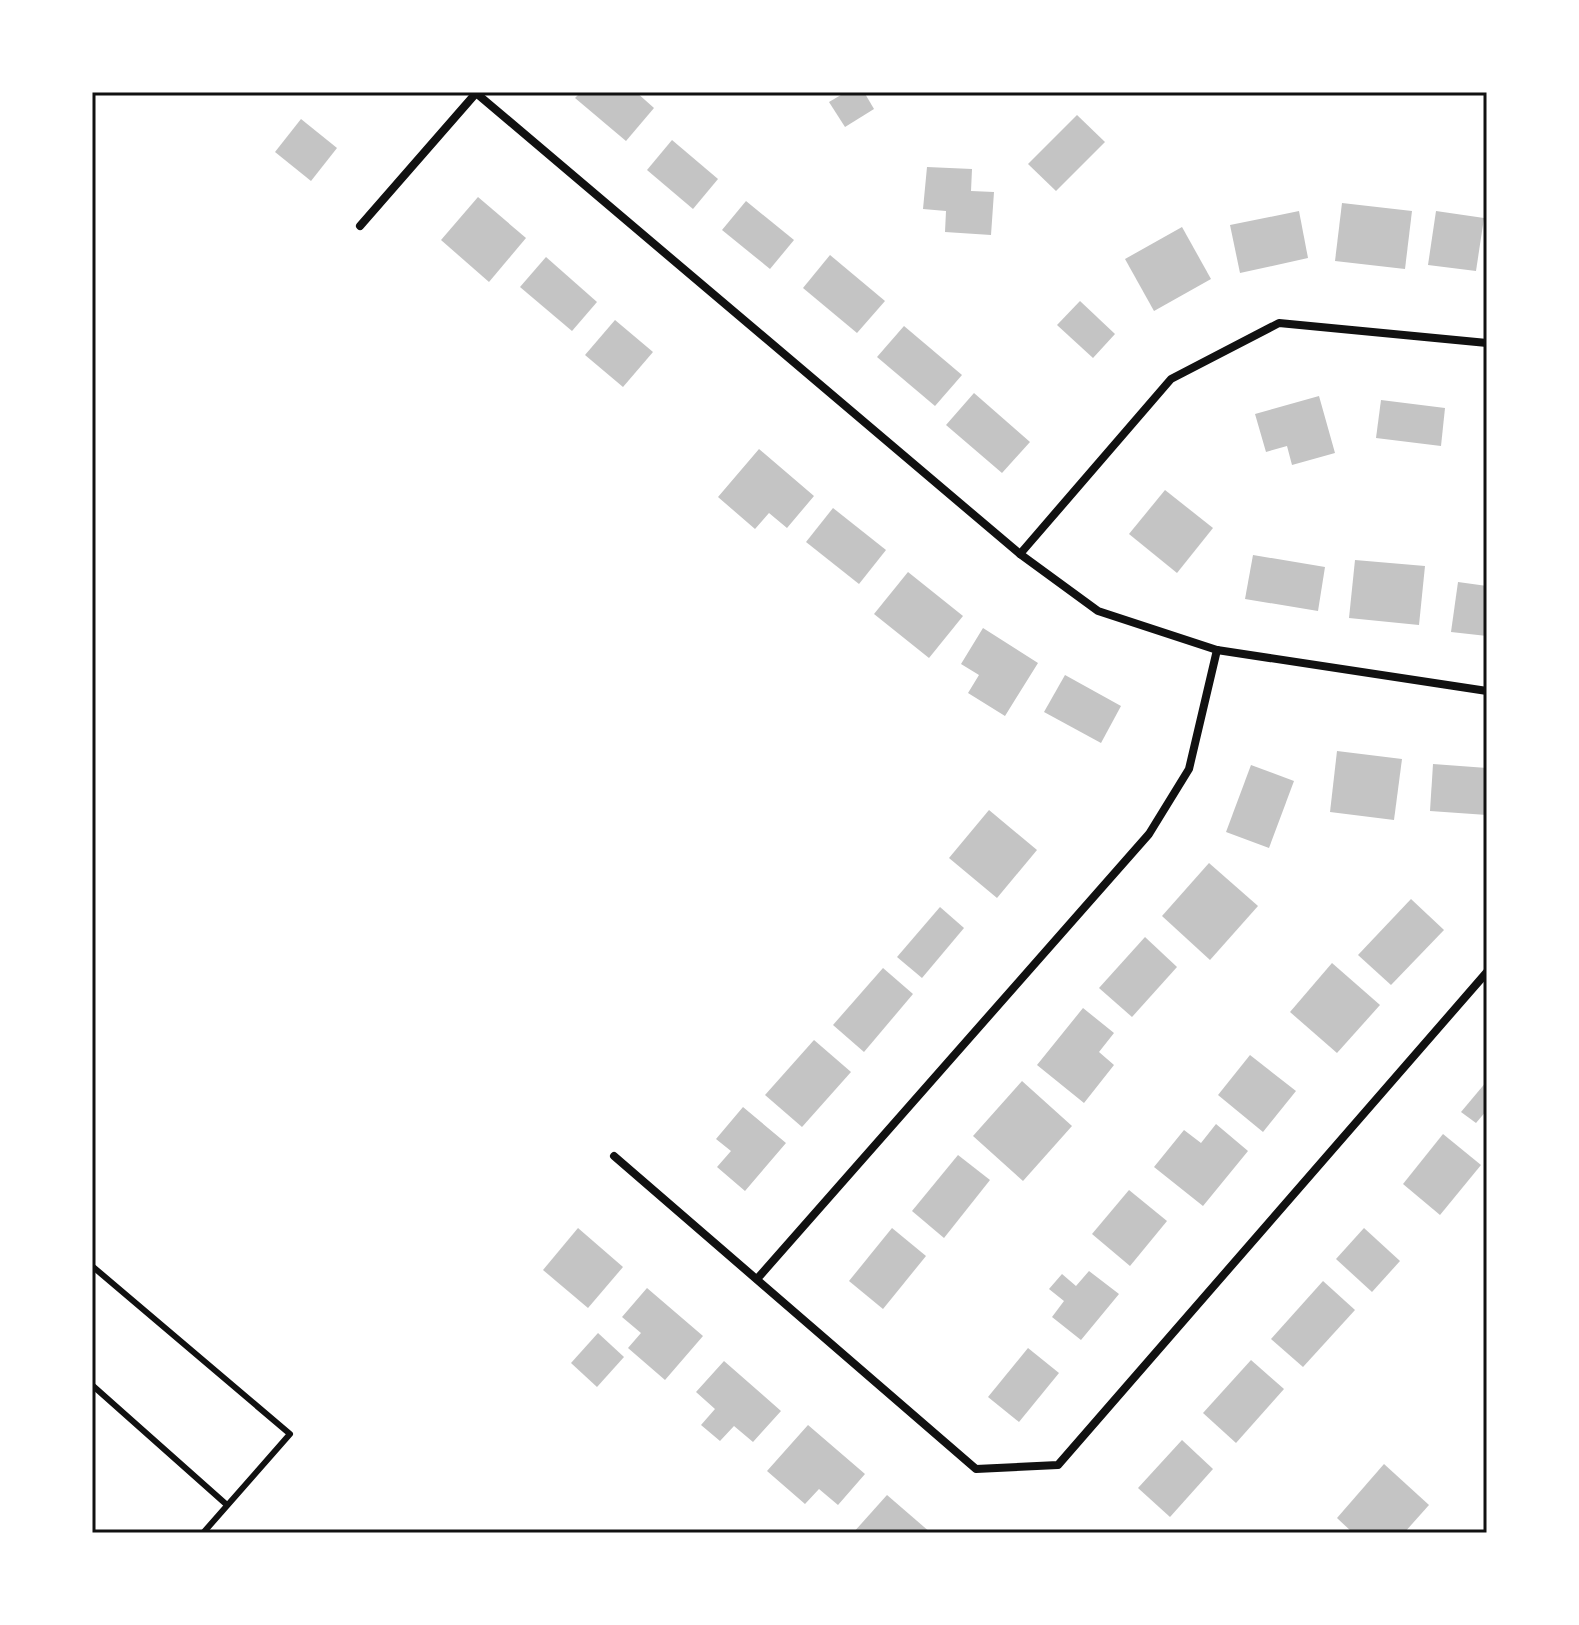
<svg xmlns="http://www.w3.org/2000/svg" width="1579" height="1625" viewBox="0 0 1579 1625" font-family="Arial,sans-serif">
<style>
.building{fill:#c4c4c4}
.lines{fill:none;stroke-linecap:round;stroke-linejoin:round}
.service{stroke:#111;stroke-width:6}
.minor{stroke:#111;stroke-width:8}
.neatline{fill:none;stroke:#111;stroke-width:3}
</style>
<rect width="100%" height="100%" fill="#fff"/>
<g class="building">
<path d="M581,92H636L654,108L626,141L575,98Z"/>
<path d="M846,92H864L874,109L845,127L829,102Z"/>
<path d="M1077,115L1105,142L1056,191L1028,164Z"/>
<path d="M301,119L337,148L311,181L275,152Z"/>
<path d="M672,140L718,179L693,209L647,170Z"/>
<path d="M927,167L972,169L971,191L994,192L991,235L945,232L946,211L923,209Z"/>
<path d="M478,197L526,238L489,282L441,240Z"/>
<path d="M746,201L794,240L770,269L722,230Z"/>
<path d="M1342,203L1412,211L1405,269L1335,261Z"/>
<path d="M1299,211L1308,258L1240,273L1230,225Z"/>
<path d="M1436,211L1484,218L1476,271L1428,265Z"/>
<path d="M1182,227L1211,279L1154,311L1125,259Z"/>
<path d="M830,255L885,301L857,333L803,288Z"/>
<path d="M546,257L597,302L572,331L520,287Z"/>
<path d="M1080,301L1115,334L1093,358L1057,325Z"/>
<path d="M615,320L653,352L623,387L585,355Z"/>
<path d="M904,326L962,375L935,406L877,357Z"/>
<path d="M974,393L1030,442L1002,473L946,425Z"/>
<path d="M1319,396L1335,453L1292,465L1287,446L1266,452L1255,414Z"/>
<path d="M1381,400L1445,408L1441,446L1376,438Z"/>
<path d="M759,449L814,496L787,528L769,513L755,529L718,497Z"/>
<path d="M1165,490L1213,528L1177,573L1129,534Z"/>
<path d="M833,508L886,550L859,584L806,542Z"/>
<path d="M1253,555L1325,567L1318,611L1245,599Z"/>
<path d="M1355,560L1425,566L1419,625L1349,618Z"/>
<path d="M908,572L963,616L929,658L874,614Z"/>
<path d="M1458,582L1487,586V636L1451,632Z"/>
<path d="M983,628L1038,663L1005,716L968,693L979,675L961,664Z"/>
<path d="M1065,675L1121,706L1101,743L1044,712Z"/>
<path d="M1337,751L1402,759L1394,820L1330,812Z"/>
<path d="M1433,764L1487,768V815L1430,811Z"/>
<path d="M1251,765L1294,781L1269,848L1226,832Z"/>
<path d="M989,810L1037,850L997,898L949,858Z"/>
<path d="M1209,863L1258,906L1210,960L1162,916Z"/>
<path d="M1411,899L1444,930L1391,985L1358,955Z"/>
<path d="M940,907L964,928L922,978L897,957Z"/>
<path d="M1145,937L1177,967L1132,1017L1099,988Z"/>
<path d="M1332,963L1380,1005L1337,1053L1290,1012Z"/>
<path d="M883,968L913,994L864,1052L833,1025Z"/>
<path d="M1083,1008L1114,1033L1099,1052L1114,1065L1084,1103L1037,1065Z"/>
<path d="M814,1040L851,1072L802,1127L765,1095Z"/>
<path d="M1250,1055L1296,1091L1263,1132L1218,1095Z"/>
<path d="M1022,1081L1072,1126L1023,1181L973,1136Z"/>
<path d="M1487,1081V1110L1476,1123L1461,1112Z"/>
<path d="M743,1107L786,1143L745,1191L717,1167L731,1151L716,1139Z"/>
<path d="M1216,1124L1248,1151L1203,1206L1154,1167L1184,1130L1201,1143Z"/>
<path d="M1443,1134L1481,1165L1440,1215L1403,1184Z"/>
<path d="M958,1155L990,1180L944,1238L912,1211Z"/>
<path d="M1129,1190L1167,1221L1130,1266L1092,1234Z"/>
<path d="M578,1228L623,1267L588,1308L543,1270Z"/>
<path d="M892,1228L926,1256L883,1309L849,1281Z"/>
<path d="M1364,1228L1400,1261L1372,1292L1336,1259Z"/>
<path d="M1089,1271L1119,1294L1081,1340L1052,1317L1064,1301L1049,1289L1062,1274L1076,1286Z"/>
<path d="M1323,1281L1355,1310L1303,1367L1271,1339Z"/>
<path d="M647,1288L703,1336L665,1380L628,1348L641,1333L622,1317Z"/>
<path d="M598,1333L624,1357L597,1387L571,1363Z"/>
<path d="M1028,1348L1059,1373L1019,1422L988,1397Z"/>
<path d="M1251,1360L1284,1389L1236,1443L1203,1413Z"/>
<path d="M724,1361L781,1411L753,1442L734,1426L720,1441L701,1425L715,1409L696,1392Z"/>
<path d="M808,1425L865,1474L838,1505L819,1489L805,1504L767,1471Z"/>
<path d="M1182,1440L1213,1469L1170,1517L1138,1488Z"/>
<path d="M1384,1464L1429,1505L1404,1533H1353L1337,1518Z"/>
<path d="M887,1495L931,1533H853Z"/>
</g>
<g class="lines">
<g class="service">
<path d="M92,1266L290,1434L203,1533"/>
<path d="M92,1385L227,1505"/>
</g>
<g class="minor">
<path d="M476,93L1020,554L1098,611L1217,650L1487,691"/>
<path d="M360,226L477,92"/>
<path d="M1020,554L1171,379L1279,323L1487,343"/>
<path d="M614,1156L976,1469L1058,1465L1487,972"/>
<path d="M757,1279L1149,834L1189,769L1217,650"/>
</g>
</g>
<rect width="1579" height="1625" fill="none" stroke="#ffffff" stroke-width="188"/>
<rect x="94" y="94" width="1391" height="1437" class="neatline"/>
</svg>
